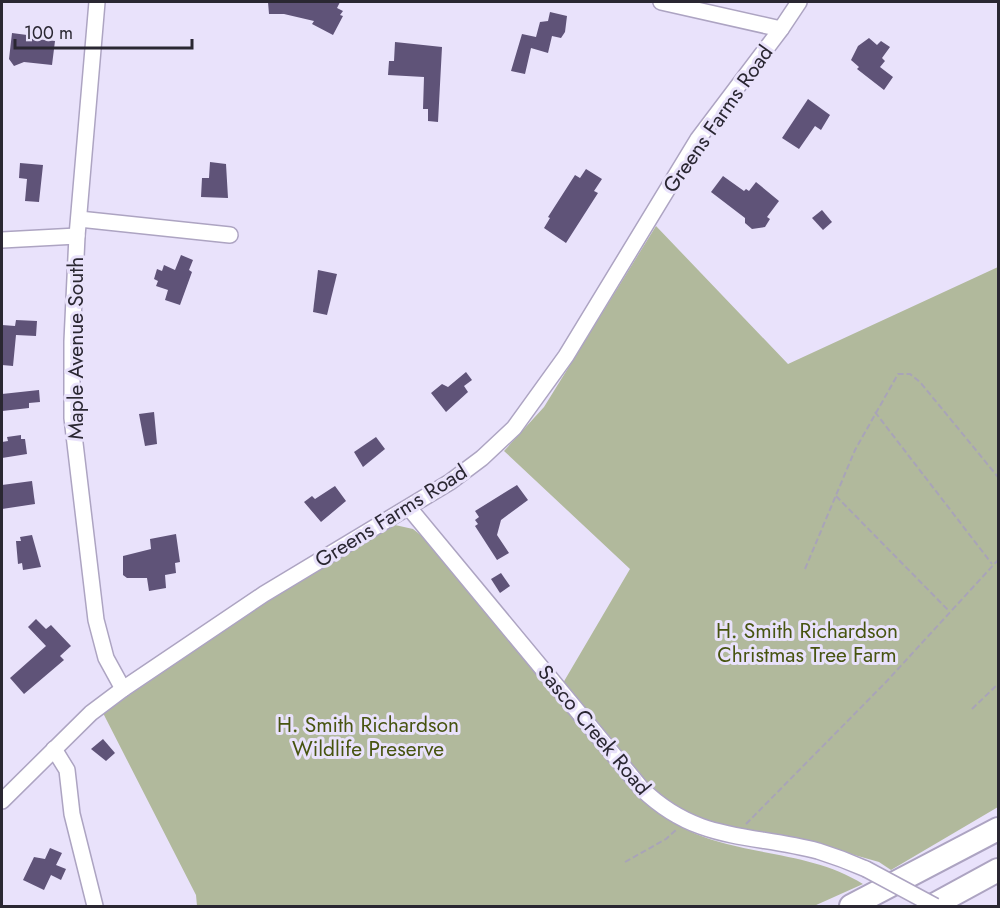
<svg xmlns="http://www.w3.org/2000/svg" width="1000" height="908" viewBox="0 0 1000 908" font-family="Jost,sans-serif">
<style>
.green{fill:#b1b99c}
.building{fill:#5f5378}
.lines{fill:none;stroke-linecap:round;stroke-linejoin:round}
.minor-casing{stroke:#ada4c2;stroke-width:18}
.highway-casing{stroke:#ada4c2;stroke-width:26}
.path{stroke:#a9a4b8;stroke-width:2;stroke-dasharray:6 3;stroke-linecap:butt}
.minor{stroke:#fff;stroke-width:15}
.highway{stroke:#fff;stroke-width:22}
.minor-bridge-casing{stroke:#ada4c2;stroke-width:18;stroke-linecap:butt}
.minor-bridge{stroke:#fff;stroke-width:15}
.labels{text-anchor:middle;stroke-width:6;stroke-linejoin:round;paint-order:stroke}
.street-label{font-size:21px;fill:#2a2732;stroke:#e9e2fb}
.park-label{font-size:21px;fill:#475410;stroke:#e9e2fb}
</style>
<rect width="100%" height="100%" fill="#e9e2fb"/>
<g class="green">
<path d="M656,226L788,364L998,267V807L891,870L879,862L791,837L723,828L702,822L655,795L563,683L630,569L504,451L544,407Z"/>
<path d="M395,525L413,529L427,540C477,600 526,659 575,718C603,752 631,793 667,818C725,859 803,846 863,884L814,906H197L196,895L103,713L267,601Z"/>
</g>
<g class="building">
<path d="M268,2H340L337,8L343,11L340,15L343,16L333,35L312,24L314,21L284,14H269Z"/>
<path d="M550,12L567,16L565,32L561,38L552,36L548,53L531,48L525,74L511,71L522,34L536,37L540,22L548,21Z"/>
<path d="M12,33L27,35L26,38L55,41L52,65L24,62L14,66L9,59Z"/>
<path d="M869,38L877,45L881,41L890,47L882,58L885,61L880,67L893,77L884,90L857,69L859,67L851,60L858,46Z"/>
<path d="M395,42L442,47L438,122L428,121V109H423L424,77L388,75L389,61H394Z"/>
<path d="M808,99L830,115L821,130L815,126L799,149L782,138Z"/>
<path d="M210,162L226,164L228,198L201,197L202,178H209Z"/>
<path d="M20,163L43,165L39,202L25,201L27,179L19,178Z"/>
<path d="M586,169L602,179L594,191L598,193L566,243L544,228L550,218L548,217L575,175L580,178Z"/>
<path d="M723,176L744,191L746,189L749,191L756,182L779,201L767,217L770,219L765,227L752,229L745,223V218L711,192Z"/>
<path d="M822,210L832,222L823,230L812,218Z"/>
<path d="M181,255L193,260L189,270L192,272L180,305L165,300L168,290L156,286L158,281L154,279L157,269L162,271L164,265L175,270Z"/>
<path d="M318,270L337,274L327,315L313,312Z"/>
<path d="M16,320L37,321L36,336L16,335L13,366L2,365V325L15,326Z"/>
<path d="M466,372L472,380L464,386L468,392L446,412L431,393L442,384L448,387Z"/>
<path d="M39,390L40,402L29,403V408L2,411V394Z"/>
<path d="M154,412L157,444L145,446L139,414Z"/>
<path d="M21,435V439H25L27,454L2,458V442L8,441L7,437Z"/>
<path d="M376,437L385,449L363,467L354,452Z"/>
<path d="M32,481L35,504L2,509V485Z"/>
<path d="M517,485L528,500L501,520L497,535L509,553L497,560L475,526L478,524L475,520L479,517L475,511Z"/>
<path d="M335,486L346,501L321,522L304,502L312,496L315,499Z"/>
<path d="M176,534L180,562L175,563L176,573L165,575L166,588L149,591L147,578H127L123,575V556L151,549L150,539Z"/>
<path d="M32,535L41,567L23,570L22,563L18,564L16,541H21L20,537Z"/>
<path d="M501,573L510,586L500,593L491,579Z"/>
<path d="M36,619L46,629L51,625L71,646L60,656L64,660L24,694L10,678L46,646L28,627Z"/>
<path d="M103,739L115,753L106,761L91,749Z"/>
<path d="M50,848L62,853L56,865L66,869L61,880L51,875L44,890L23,880L34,857L45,859Z"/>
</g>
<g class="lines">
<defs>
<g id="minor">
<path d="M97,2L77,236L72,341V418L96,620L106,658L123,689"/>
<path d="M661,2L781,29"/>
<path d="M79,219L230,235"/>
<path d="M2,240L77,236"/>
<path d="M410,509L642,789C698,843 750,833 818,851C834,856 850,862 866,869"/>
<path d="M54,749L67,770L72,814L95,906"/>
<path d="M2,801L91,713L123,689L264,594L450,482L482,458L514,428L566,356L698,139L781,29L799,2"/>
</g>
<g id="highway">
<path d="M851,906L998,829"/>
<path d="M932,906L998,870"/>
</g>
</defs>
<use href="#minor" class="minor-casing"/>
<use href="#highway" class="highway-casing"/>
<g class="path">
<path d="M875,412L992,564"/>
<path d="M836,496L949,611"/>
<path d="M805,569L855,450L898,374H910L920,382L998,477"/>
<path d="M972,709L998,684"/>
<path d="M746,824L886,682L998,560"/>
<path d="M625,862L666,839L677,829"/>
</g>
<use href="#minor" class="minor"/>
<use href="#highway" class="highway"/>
<defs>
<path id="minor-bridge" d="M866,869L935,906"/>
</defs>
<use href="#minor-bridge" class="minor-bridge-casing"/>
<use href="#minor-bridge" class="minor-bridge"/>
</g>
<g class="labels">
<g class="street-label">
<text transform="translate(718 119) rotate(-55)" y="7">Greens Farms Road</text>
<text transform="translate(76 348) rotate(-90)" y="7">Maple Avenue South</text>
<text transform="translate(391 516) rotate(-32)" y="7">Greens Farms Road</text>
<text transform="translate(594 730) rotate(50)" y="7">Sasco Creek Road</text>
</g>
<g class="park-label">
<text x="807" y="638">H. Smith Richardson<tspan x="807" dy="24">Christmas Tree Farm</tspan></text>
<text x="368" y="732">H. Smith Richardson<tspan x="368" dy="24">Wildlife Preserve</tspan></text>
</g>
</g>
<rect width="1000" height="908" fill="none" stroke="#2a2732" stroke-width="6"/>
<path d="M15 39v9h177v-9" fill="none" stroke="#2a2732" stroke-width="3"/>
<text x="24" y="39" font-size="18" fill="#2a2732" stroke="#e9e2fb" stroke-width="4.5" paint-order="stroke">100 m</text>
</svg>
